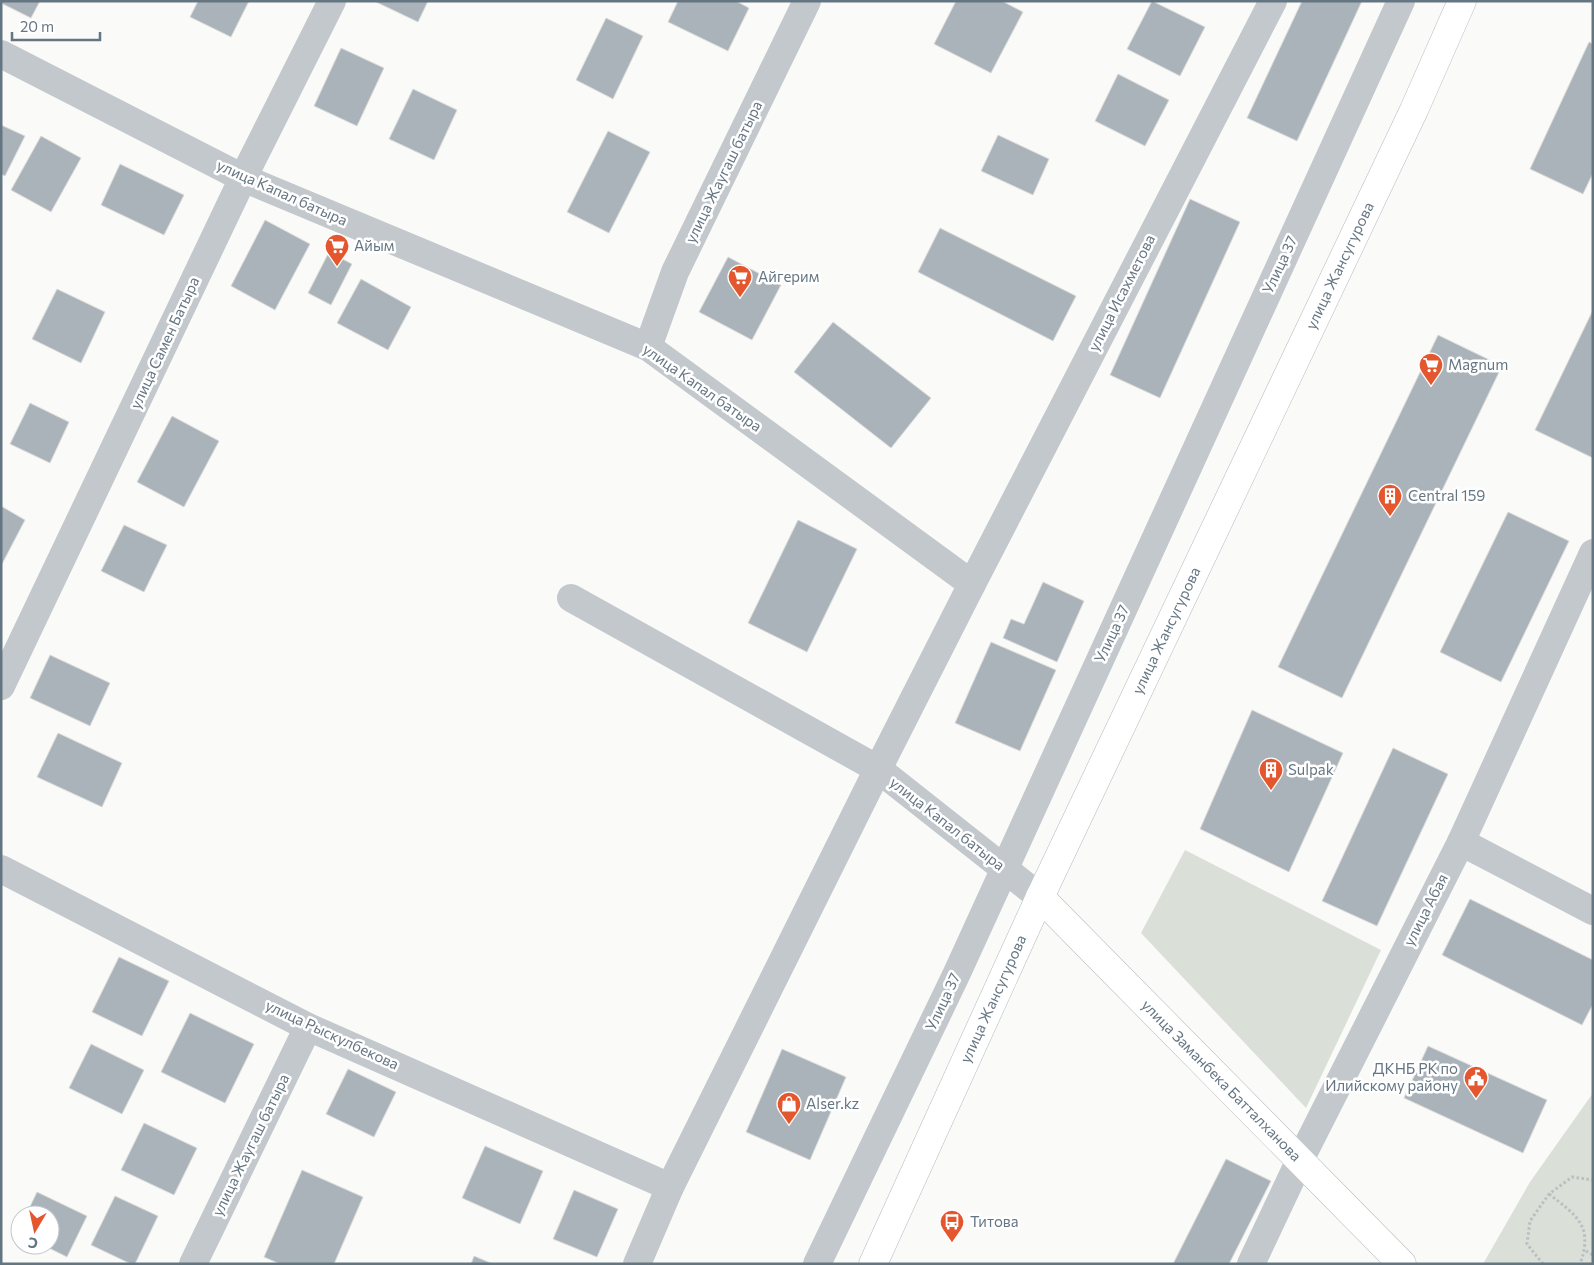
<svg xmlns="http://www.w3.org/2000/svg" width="1594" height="1265" viewBox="0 0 1594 1265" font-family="Commissioner,sans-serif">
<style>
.green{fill:#dadfd7}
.building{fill:#aab3b9;stroke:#dcdcda}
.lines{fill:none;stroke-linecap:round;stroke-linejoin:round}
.major-casing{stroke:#b5babe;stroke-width:29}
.path{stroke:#bbbfc2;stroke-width:3;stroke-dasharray:2.5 2.5;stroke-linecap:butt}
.minor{stroke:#c3c8cc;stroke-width:28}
.major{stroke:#fff;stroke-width:28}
.labels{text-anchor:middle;stroke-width:5;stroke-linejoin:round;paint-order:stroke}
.street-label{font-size:15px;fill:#657683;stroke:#fff}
.poi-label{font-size:15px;fill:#657683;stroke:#fff;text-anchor:start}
</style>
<rect width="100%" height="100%" fill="#fafaf8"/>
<g class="green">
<path d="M1185,850L1381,950L1306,1108L1141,933Z"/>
<path d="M1593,1093V1264H1483L1530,1182Z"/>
</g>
<g class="building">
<path d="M1,1H40L31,18L1,3Z"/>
<path d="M198,1H249L231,37L190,17Z"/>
<path d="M374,1H428L418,22Z"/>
<path d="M678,1H736L749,8L728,51L668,22Z"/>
<path d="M956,1H1002L1023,12L991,73L934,44Z"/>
<path d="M1152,1L1205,27L1180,76L1127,49Z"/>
<path d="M1302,1H1362L1297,141L1247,118Z"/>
<path d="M606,18L643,36L613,99L576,80Z"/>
<path d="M1589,42L1593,44V173L1583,194L1530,169Z"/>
<path d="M341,48L384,68L357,126L314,106Z"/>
<path d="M1118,74L1169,100L1145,146L1095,121Z"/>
<path d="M413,89L457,110L434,160L389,139Z"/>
<path d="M1,125L25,136L5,176L1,174Z"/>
<path d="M608,131L650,152L609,233L567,212Z"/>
<path d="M998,135L1049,159L1033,195L981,171Z"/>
<path d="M41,136L81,158L51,212L11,190Z"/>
<path d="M120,164L184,195L164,235L101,205Z"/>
<path d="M1190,199L1240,222L1160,398L1110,375Z"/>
<path d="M265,220L310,244L275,310L231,286Z"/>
<path d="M940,228L1076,296L1053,341L918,272Z"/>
<path d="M329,252L352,264L331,305L308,293Z"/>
<path d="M728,257L781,285L752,340L699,312Z"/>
<path d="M361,279L411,307L388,350L337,323Z"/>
<path d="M57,289L105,312L81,363L32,339Z"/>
<path d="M1593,310V458L1535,430Z"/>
<path d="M833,322L931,398L891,448L794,372Z"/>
<path d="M1438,335L1502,366L1342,698L1278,667Z"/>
<path d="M30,403L69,422L50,463L10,444Z"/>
<path d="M172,416L219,441L184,507L137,482Z"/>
<path d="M1,506L25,520L2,564H1Z"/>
<path d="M1508,512L1569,541L1501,682L1440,652Z"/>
<path d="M798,520L857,549L807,652L748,623Z"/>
<path d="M124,525L167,545L144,592L101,571Z"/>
<path d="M1043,582L1084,601L1057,662L1003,638L1011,619L1024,624Z"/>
<path d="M991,642L1056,670L1020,751L955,723Z"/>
<path d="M50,655L110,683L90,726L30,698Z"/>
<path d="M1252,710L1343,753L1289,872L1200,829Z"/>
<path d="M58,733L122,763L102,807L37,777Z"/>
<path d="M1393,748L1448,774L1377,926L1322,901Z"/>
<path d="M1470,899L1593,960V1004L1582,1025L1442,955Z"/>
<path d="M119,957L169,981L142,1036L92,1012Z"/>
<path d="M190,1013L254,1044L225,1103L161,1072Z"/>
<path d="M91,1044L144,1070L122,1114L69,1088Z"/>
<path d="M1428,1046L1547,1100L1523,1153L1404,1098Z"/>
<path d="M782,1049L846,1077L810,1160L746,1132Z"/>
<path d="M348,1069L396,1092L374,1137L326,1114Z"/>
<path d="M144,1123L197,1148L174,1195L121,1170Z"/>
<path d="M485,1146L543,1171L520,1224L462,1198Z"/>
<path d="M1226,1159L1271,1181L1229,1264H1173Z"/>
<path d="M302,1170L363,1197L334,1264H280L264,1257Z"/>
<path d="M574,1190L618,1209L597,1257L553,1239Z"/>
<path d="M37,1192L87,1216L67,1257L43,1245H50V1215H26Z"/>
<path d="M115,1196L158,1216L135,1264H131L91,1245Z"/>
<path d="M474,1256L493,1264H471Z"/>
</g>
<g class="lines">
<defs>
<g id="major">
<path id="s1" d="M1040,897L1402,1264"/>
<path id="s2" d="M873,1264L1040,897L1414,110L1462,1"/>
</g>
</defs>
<use href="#major" class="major-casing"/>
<g class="path">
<path d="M1549,1194C1576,1215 1594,1226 1580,1264"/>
<path d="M1586,1251L1593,1255"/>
<path d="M1543,1264L1527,1244L1530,1221L1549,1194L1572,1177L1593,1180"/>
</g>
<g class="minor">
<path d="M1,54L243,178L648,347L972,584"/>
<path d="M648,347L675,272L807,1"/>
<path d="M571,598L878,769L670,1187L637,1264"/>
<path d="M1,686L243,178L332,1"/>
<path d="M1461,842L1593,911"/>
<path d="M1,869L308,1027L670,1187"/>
<path d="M1040,897L878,769L972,584L1273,1"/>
<path d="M193,1264L308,1027"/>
<path d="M817,1264L957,973L1401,1"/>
<path d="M1251,1264L1300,1160L1461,842L1593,553"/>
</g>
<use href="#major" class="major"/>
</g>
<defs>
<symbol id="supermarket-pin" viewBox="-11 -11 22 30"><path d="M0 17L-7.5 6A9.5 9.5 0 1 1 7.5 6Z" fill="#e4572e" stroke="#fff"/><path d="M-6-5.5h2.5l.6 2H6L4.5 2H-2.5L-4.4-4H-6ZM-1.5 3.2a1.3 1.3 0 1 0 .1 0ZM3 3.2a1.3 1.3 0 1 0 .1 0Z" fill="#fff"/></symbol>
<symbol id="building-pin" viewBox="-11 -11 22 30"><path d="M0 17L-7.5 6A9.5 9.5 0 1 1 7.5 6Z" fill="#e4572e" stroke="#fff"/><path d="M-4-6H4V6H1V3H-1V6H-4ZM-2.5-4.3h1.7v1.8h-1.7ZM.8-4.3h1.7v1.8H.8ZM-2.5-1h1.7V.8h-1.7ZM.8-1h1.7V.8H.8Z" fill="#fff"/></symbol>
<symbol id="civic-pin" viewBox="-11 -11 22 30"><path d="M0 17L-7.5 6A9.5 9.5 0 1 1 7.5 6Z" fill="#e4572e" stroke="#fff"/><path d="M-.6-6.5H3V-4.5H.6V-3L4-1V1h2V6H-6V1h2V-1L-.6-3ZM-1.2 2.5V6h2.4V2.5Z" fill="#fff"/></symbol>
<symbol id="shop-pin" viewBox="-11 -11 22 30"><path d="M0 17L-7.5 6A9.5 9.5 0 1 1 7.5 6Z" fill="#e4572e" stroke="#fff"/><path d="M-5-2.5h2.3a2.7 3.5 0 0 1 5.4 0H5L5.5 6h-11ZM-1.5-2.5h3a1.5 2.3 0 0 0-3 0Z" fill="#fff"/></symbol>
<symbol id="bus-pin" viewBox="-11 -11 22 30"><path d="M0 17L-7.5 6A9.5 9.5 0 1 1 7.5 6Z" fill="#e4572e" stroke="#fff"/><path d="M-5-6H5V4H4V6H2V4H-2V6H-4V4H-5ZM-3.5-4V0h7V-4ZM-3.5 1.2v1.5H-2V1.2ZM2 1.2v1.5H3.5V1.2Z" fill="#fff"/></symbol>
</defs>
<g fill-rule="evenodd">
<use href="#supermarket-pin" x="323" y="232" width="28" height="38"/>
<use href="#supermarket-pin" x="726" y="263" width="28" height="38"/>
<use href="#supermarket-pin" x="1417" y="351" width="28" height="38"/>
<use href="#building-pin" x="1376" y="482" width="28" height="38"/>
<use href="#building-pin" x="1257" y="756" width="28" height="38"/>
<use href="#civic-pin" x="1462" y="1064" width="28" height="38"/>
<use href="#shop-pin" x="775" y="1090" width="28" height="38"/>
<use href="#bus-pin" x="938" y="1208" width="28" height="38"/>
</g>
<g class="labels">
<g class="street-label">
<text transform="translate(724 172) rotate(-64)" y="5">улица Жаугаш батыра</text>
<text transform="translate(282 193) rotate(24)" y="5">улица Капал батыра</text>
<text transform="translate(1280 265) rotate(-65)" y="5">Улица 37</text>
<text dy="5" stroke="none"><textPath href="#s2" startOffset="1102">улица Жансугурова</textPath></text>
<text transform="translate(1122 293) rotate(-63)" y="5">улица Исахметова</text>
<text transform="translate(165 343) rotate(-65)" y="5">улица Самен Батыра</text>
<text transform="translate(702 388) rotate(35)" y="5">улица Капал батыра</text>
<text dy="5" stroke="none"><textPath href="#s2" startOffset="698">улица Жансугурова</textPath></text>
<text transform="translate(1112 634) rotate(-65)" y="5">Улица 37</text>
<text transform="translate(947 824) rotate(38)" y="5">улица Капал батыра</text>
<text transform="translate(1426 910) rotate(-63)" y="5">улица Абая</text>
<text dy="5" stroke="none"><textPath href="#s2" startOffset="291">улица Жансугурова</textPath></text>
<text transform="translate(943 1002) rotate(-65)" y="5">Улица 37</text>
<text transform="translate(332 1035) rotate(25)" y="5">улица Рыскулбекова</text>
<text dy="5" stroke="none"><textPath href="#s1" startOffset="258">улица Заманбека Батталханова</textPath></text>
<text transform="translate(251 1145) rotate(-64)" y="5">улица Жаугаш батыра</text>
</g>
<g class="poi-label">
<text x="354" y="251">Айым</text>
<text x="758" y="282">Айгерим</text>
<text x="1448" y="370">Magnum</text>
<text x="1408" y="501">Central 159</text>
<text x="1288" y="775">Sulpak</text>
<text x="1458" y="1074" text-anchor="end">ДКНБ РК по<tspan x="1458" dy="17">Илийскому району</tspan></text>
<text x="806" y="1109">Alser.kz</text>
<text x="970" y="1227">Титова</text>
</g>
</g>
<rect width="1594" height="1265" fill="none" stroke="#657683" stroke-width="5"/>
<g transform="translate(35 1230) rotate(189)"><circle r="24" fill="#ffffff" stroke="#c1c8cd"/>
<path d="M0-4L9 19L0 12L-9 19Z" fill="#e4572e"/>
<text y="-8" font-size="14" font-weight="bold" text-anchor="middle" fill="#657683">С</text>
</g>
<path d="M12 32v8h88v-8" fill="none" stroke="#657683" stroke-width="2.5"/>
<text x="20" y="32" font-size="15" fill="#657683" stroke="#ffffff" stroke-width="4" paint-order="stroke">20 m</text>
</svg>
